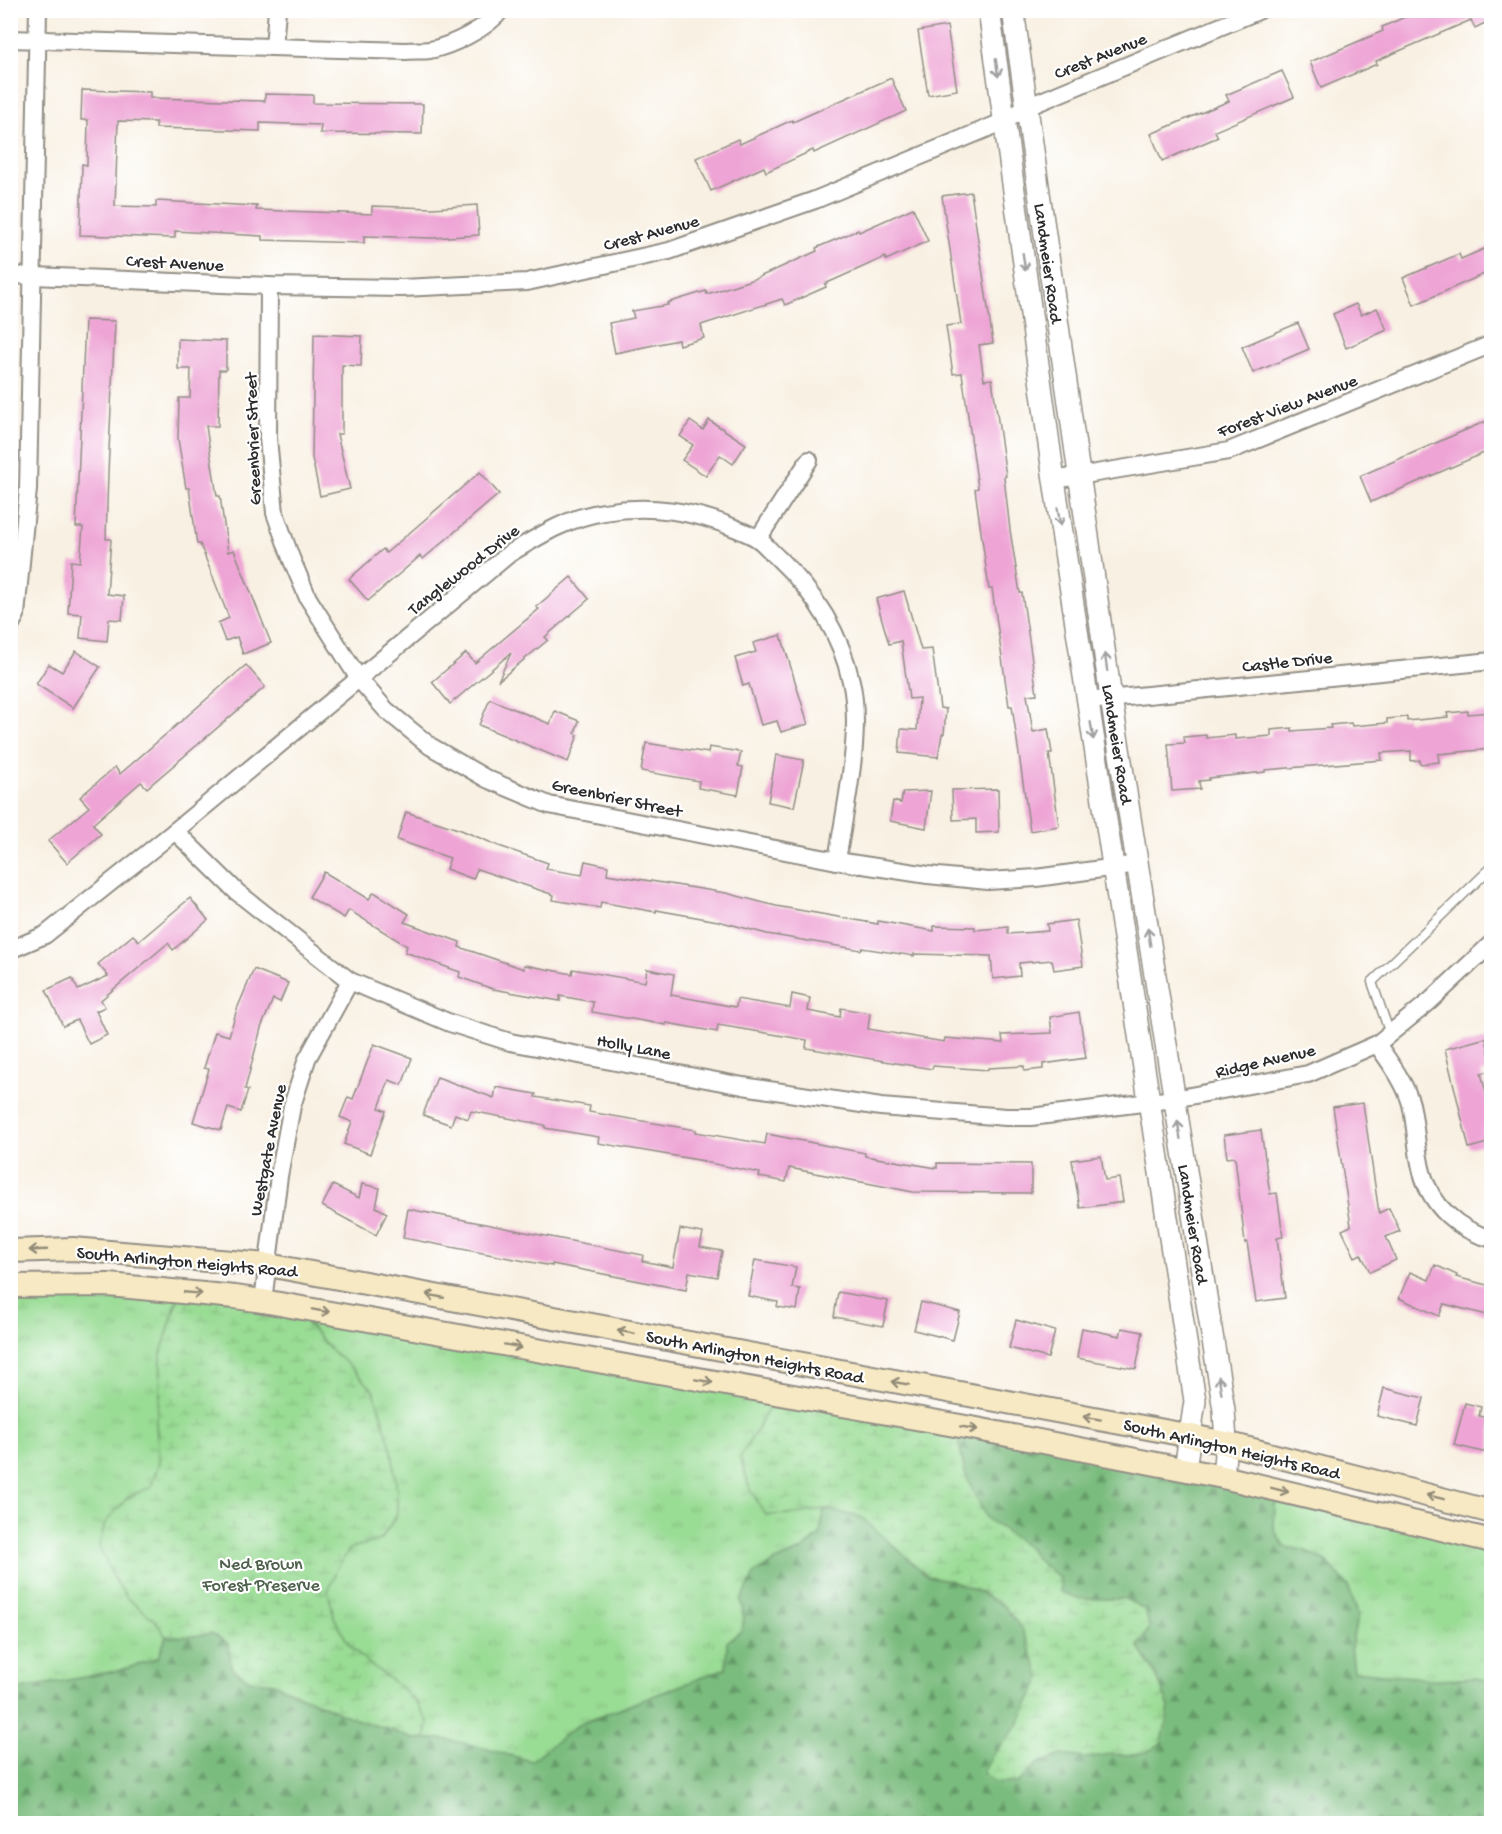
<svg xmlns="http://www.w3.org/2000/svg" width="1502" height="1834" viewBox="0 0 1502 1834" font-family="'Gochi Hand',sans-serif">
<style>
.grass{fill:url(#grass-tufts);stroke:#628460;stroke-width:1.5}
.forest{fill:url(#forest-firs);stroke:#527454;stroke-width:1.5}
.wetland{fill:url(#wetland-marsh);stroke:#628460;stroke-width:1.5}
.building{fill:#eea5d5}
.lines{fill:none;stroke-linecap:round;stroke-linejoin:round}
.service-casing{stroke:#928e86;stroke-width:11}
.minor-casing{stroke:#928e86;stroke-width:20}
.tertiary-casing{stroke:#928e86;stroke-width:24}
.secondary-casing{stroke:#928e86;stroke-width:26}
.service{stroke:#fff;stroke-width:8}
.minor{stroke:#fff;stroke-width:16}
.tertiary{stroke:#fff;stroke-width:21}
.secondary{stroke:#f7e9c3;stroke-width:22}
.oneway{stroke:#a0a0a0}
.oneway2{stroke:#918a77}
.labels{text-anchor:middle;stroke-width:4.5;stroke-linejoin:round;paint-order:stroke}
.street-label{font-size:18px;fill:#2b2b2b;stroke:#fff}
.park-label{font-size:18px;fill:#4c604a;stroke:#fff}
</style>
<defs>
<pattern id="grass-tufts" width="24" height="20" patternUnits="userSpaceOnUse" patternTransform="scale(1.5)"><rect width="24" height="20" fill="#99dc94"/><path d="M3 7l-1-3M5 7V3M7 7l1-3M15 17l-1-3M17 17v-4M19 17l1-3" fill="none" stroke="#84bd80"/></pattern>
<pattern id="forest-firs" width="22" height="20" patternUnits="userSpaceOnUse" patternTransform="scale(1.5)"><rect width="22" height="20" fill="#7abc7e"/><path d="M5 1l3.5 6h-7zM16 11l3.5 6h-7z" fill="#649967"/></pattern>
<pattern id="wetland-marsh" width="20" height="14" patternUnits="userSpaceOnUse" patternTransform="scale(1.5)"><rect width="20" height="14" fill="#99dc94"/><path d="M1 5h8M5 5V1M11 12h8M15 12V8" fill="none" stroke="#84bd80"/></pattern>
</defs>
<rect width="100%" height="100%" fill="#fff"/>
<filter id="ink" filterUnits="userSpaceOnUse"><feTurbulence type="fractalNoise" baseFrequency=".0167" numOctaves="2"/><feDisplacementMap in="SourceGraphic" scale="12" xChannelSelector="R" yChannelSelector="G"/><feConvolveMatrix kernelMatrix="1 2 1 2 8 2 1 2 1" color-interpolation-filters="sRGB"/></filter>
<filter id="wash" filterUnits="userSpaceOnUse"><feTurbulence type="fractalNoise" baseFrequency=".008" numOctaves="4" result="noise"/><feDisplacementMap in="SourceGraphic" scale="24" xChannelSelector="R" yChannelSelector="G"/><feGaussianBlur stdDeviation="1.35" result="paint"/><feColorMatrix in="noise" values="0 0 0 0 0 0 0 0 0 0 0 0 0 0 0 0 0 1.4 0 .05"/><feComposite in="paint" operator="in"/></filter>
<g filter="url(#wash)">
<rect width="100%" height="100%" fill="#f8f0e2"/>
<path class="grass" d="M10,1286L180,1292L174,1308L312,1328L293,1307L777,1394L768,1410L1275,1505L1280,1490L1491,1541V1823H11Z"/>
<path class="forest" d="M955,1425L1280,1490L1275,1506L1274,1529L1284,1547L1303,1550L1325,1560L1348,1586L1358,1614L1351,1646L1354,1671L1441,1680L1475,1678L1491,1681V1823H11L10,1691L121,1670L158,1658L166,1637L192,1636L212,1633L228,1644L232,1669L250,1680L272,1683L355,1719L391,1730L413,1739H443L476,1746L531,1761L578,1725L726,1668L727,1642L742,1630L744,1616L741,1601L755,1573L776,1561L802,1550L820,1535L824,1509L861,1517L928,1576L949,1580L975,1590L1004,1606L1022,1629L1041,1678L1018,1725L992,1756L1017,1783L1037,1764L1061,1755L1086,1758L1111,1754L1133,1755L1169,1707L1156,1675L1138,1646L1150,1627L1125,1599H1079L1060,1592V1578L1038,1561L1029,1548L986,1518L965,1473Z"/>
<g class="wetland">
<path d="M180,1292L293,1307L329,1348L354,1370L374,1391L392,1451L397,1492V1514L381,1540L351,1548L338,1566L328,1591L334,1617L348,1643L367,1662L399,1686L418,1704L428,1722L426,1738L413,1739L391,1730L355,1719L273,1683L250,1680L232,1669L228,1644L212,1633L192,1636L166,1637L155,1620L127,1598L113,1577L99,1546L105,1523L128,1497L151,1487L159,1462L156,1423L160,1395L161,1353Z"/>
<path d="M777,1394L955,1425L965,1473L986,1518L1029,1548L1038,1561L1060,1578V1592L1080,1599H1125L1144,1609L1150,1627L1138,1646L1156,1675L1169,1707L1162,1743L1147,1752L1133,1755L1111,1754L1086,1758L1061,1755L1037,1764L1017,1783H995L983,1773L992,1756L1018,1725L1041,1678L1022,1629L1004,1606L975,1590L949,1580L928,1576L861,1517L824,1509L796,1514L766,1515L750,1489L740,1458Z"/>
</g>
<g id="blocks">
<g class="building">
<path d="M1421,10H1491V20L1475,28L1471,20L1376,61L1377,64L1321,88L1310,62L1383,31L1382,27Z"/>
<path d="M947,26L957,90L928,95L918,31Z"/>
<path d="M1282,71L1294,97L1215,131L1218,137L1162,161L1151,134L1229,101L1226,95Z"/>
<path d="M891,78L906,111L814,153L813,150L766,172L764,167L711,191L696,158L738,139L740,144L792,120L793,122Z"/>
<path d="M82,90L150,92V98L265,101V94L313,95V103L423,104L422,134L320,133L321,125L260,123V131L156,128V122L118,121L115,206L156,207V201L257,206L256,210L372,214V206L433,208L477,205L479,235L432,238L364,236V243L262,240V236L175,231V238L80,235L82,164L87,165L88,120H81Z"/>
<path d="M971,192L993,343L979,345L984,380L992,379L1006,476L1004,477L1010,530L1020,593H1022L1037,694L1027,695L1033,732L1048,729L1052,753H1049L1059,826L1030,831L1012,706H1009L992,589H989L975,489L978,488L962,373L953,374L946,326L961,324L942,196Z"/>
<path d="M913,208L928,241L886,260L885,257L825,284L826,287L785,305L782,299L701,325L704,338L679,345L678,340L615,353L609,323L634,318L632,311L668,305L667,303L706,291L707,294L757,278L817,251L816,248L858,230L859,232Z"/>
<path d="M1491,246V271L1414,305L1403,278L1459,254L1461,259Z"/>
<path d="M1356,304L1361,315L1377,308L1387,330L1346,348L1333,314Z"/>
<path d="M85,320L115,321L108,473L106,539H111L107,594L124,596L122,620L109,619L107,641L80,638L82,614L68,613L71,561L80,562L83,527H76Z"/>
<path d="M1298,323L1309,349L1253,373L1242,347Z"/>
<path d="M314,334L362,336L361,366L342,365V434H337L350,489L320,496L312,458Z"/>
<path d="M178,339L226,341V370H219L218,426H206L217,496H220L228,552L234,550L271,643L243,654L237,637L225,641L218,623L229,618L200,544H197L189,488H186L178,439L179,398H190L191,369H178Z"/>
<path d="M1491,419V450L1371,502L1360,476Z"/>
<path d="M709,420L746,444L733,464L720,455L706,476L682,460L693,445L680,436L690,421L703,430Z"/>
<path d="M480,472L499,494L423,559L420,556L368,601L349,579L383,549L386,553Z"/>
<path d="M571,577L589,599L545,637L548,640L498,681L511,653L450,704L432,682L466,653L475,663L539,609L536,607Z"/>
<path d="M904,591L921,650L932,649L940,708L946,709L944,734H942L938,757L899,753L901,729L917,730L919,698L909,699L901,641L889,644L876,599Z"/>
<path d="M781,635L808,724L781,732L777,721L761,725L749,684L743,686L735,658L756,652L753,643Z"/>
<path d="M76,651L100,667L73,708L36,684L49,664L62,672Z"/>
<path d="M246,665L265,687L147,788L141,782L93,824L101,834L67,863L48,841L89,807L80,797L115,767L120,774Z"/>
<path d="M490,699L550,724L555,711L579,721L575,733L578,735L568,762L479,725Z"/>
<path d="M1468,711V714L1491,712V749L1438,754L1439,762L1420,764V760L1411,761V751L1381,753L1382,760L1265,770V772L1209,778V780L1199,781L1200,789L1172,791L1168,744L1185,743L1184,737L1206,735V738L1235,735V739L1271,736V730L1292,728V731L1331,728L1330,725L1351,723L1352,726L1387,723V719L1407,717V721L1448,717L1447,713Z"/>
<path d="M646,743L708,753L709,747L741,752L738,766L743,767L738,795L698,788L699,781L641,771Z"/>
<path d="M776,755L804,760L794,807L768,802Z"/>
<path d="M998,789L999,832L976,833V819L953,820L952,790Z"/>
<path d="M931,791L926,828L890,821L893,801L901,803L903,792Z"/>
<path d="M406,812L461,830L499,846L548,863L546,869L582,875L585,861L608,866L607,874L726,893L776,906L878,924V921L934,931V926L975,927V930L1008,927V934L1048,931L1047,924L1076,920L1083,966L1054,970L1052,960L1019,963L1020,976L993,979L991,956L914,954V956L862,948L861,950L767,934L718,921L656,910V912L601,902L600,908L553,900L554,895L477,869L473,879L446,869L450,858L397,840Z"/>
<path d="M324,872L369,899L374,892L409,914L404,922L460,942L459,947L524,969V965L572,974L573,969L645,982L647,969L674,974L671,995L736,1007L737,999L790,1008L792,994L810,998L808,1011L840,1017L841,1008L870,1013L868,1029L944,1042L945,1038L1003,1043L1002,1035L1052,1033L1050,1017L1079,1012L1086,1058L1043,1064V1069L1024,1071V1066L988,1068V1070L933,1066L932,1069L806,1048L807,1040L772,1034L718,1025L717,1032L666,1023V1025L592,1012L593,1002L560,996V1001L493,989L459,977L460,972L405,952L407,946L349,910L344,918L309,897Z"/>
<path d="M190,898L208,920L173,950L168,943L101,1000L105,1007L96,1011L107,1035L89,1044L77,1020L63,1026L46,990L72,978L78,990L108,976L98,964L133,935L139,941Z"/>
<path d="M254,969L288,983L280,1002L273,999L261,1028L245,1089L248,1090L241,1112L228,1108L221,1130L193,1122L209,1069L204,1068L215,1032L229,1036L237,1009Z"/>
<path d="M1486,1038L1491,1061V1071L1481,1073L1491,1112V1142L1469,1148L1445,1049Z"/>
<path d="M374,1044L412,1058L402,1085L389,1080L379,1108L386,1111L370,1154L344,1144L352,1122L340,1117L348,1097L353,1099Z"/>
<path d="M437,1077L494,1098L496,1087L536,1094L535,1097L590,1106L589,1112L696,1130L695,1132L765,1144L767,1134L865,1153V1156L937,1168V1163L1031,1164V1193L913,1192L789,1168L786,1182L759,1177L760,1173L704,1162V1161L598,1143L599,1137L545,1128V1125L471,1111L468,1119L455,1114L451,1125L423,1115Z"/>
<path d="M1363,1103L1379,1213L1389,1208L1400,1231L1386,1237L1396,1260L1370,1272L1361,1254L1355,1257L1342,1230L1351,1226L1333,1107Z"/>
<path d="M1261,1130L1270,1194L1277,1193L1283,1237L1277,1238L1285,1298L1256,1302L1247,1242L1245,1243L1235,1157L1227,1158L1224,1135Z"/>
<path d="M1101,1156L1105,1180L1119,1178L1123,1202L1080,1208L1072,1160Z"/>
<path d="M362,1184L380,1188L376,1207L387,1213L376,1235L322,1206L333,1185L359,1198Z"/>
<path d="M408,1209L643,1255L642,1261L673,1267L680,1229L703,1233L700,1247L722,1251L717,1277L689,1272L686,1290L552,1264V1266L403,1238Z"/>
<path d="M755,1260L796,1267L792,1288L800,1289L797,1310L777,1307L778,1302L748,1296Z"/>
<path d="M1435,1265L1457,1275L1456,1277L1491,1286V1316L1444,1304L1439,1316L1399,1298L1410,1272L1429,1280Z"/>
<path d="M838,1292L888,1301L883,1326L834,1317Z"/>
<path d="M921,1302L960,1312L953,1340L914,1330Z"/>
<path d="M1016,1320L1055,1331L1048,1358L1009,1348Z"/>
<path d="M1082,1328L1120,1336L1122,1328L1143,1332L1136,1369L1077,1358Z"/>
<path d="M1384,1388L1424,1398L1417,1426L1377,1416Z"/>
<path d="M1465,1403L1481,1407L1479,1416L1491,1419V1454L1454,1445Z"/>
</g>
</g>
</g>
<g filter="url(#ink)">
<use href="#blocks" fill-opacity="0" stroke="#928e86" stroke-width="1.5"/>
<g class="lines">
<defs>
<path id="service" d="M1390,1034L1372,982L1492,867"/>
<g id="minor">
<path d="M10,39L406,51C413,50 422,51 430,50C451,46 488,28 501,10"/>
<path d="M274,47L277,10"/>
<path d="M10,275L269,286L402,288L527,282L669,251L815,200L1005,121L1027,107L1260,10"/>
<path d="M269,286L268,438L275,513L291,558L308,598L359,679L386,710L430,746L487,779L549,805L837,861L928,875L988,881L1036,878L1138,864"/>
<path d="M1054,480L1229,451L1492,344"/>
<path d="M758,539L809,460"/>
<path d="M10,626L16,615L28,489L38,10"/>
<path d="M1087,701L1492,661"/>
<path d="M175,831L237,892L350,981L450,1023L510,1042L743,1086L881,1107L1006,1117H1031L1174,1099L1308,1074L1377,1044L1429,1002L1492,943"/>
<path d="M10,950L45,935L175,831L509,554C539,536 569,517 604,512C649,504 696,511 737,529C744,532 752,535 758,539C765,544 771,552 778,558C814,592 840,632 851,681C863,734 845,806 837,861"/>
<path d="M1377,1044C1390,1063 1405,1082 1411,1104C1416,1126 1416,1150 1422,1172C1431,1206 1458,1230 1492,1239"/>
<path d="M263,1301L279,1176L292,1106L307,1059L350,981"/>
</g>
<g id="tertiary">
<path d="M989,10L1054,480L1195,1401L1185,1469"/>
<path d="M1013,10L1111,698L1224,1410L1226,1443L1223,1477"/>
</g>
<g id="secondary">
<path d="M10,1251L73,1249L268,1265L1191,1436L1226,1443L1492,1512"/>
<path d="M10,1286L109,1285L235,1297L263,1301L977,1429L1223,1477L1492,1541"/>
</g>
</defs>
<use href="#service" class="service-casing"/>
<use href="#minor" class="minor-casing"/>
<use href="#tertiary" class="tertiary-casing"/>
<use href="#secondary" class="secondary-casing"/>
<use href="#service" class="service"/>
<use href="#minor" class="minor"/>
<use href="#tertiary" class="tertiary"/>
<use href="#secondary" class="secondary"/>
</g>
<defs><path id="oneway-shaft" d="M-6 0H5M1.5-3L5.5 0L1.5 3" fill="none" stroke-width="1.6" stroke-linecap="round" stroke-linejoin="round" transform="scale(1.5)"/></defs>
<g class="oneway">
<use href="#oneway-shaft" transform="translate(997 68) rotate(82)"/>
<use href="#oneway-shaft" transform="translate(1024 262) rotate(82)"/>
<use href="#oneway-shaft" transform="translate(1059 517) rotate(81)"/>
<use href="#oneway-shaft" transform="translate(1106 662) rotate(-98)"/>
<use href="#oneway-shaft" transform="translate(1092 731) rotate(81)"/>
<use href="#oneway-shaft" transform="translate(1149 937) rotate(-99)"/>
<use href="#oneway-shaft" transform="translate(1179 1130) rotate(-99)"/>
<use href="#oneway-shaft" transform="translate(1220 1385) rotate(-99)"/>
</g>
<g class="oneway2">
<use href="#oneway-shaft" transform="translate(38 1250) rotate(178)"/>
<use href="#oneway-shaft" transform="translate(193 1293) rotate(5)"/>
<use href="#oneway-shaft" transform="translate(435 1296) rotate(-169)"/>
<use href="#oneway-shaft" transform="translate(321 1311) rotate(10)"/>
<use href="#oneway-shaft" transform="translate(626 1332) rotate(-169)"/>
<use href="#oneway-shaft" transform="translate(513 1346) rotate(10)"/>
<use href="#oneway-shaft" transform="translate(704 1381) rotate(10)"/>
<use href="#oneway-shaft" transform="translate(900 1383) rotate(-170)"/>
<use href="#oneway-shaft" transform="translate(1092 1418) rotate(-170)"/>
<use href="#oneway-shaft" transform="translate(969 1428) rotate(10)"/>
<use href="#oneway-shaft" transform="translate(1280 1490) rotate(14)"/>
<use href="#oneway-shaft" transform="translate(1435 1497) rotate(-166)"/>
</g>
</g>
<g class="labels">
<g class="street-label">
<text transform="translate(1100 55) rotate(-22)" y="6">Crest Avenue</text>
<text transform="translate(651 232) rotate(-15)" y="6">Crest Avenue</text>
<text transform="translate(175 262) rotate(3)" y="6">Crest Avenue</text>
<text transform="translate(1049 263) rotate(82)" y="6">Landmeier Road</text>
<text transform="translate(1287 405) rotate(-21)" y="6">Forest View Avenue</text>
<text transform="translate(252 439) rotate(-92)" y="6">Greenbrier Street</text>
<text transform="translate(463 569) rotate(-38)" y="6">Tanglewood Drive</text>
<text transform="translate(1287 661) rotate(-6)" y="6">Castle Drive</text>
<text transform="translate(1118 744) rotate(81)" y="6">Landmeier Road</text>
<text transform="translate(617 797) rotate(12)" y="6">Greenbrier Street</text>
<text transform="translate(634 1046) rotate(11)" y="6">Holly Lane</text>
<text transform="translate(1265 1060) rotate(-13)" y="6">Ridge Avenue</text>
<text transform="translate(267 1150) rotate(-79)" y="6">Westgate Avenue</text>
<text transform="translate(1194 1224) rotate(81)" y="6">Landmeier Road</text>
<text transform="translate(187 1261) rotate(5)" y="6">South Arlington Heights Road</text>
<text transform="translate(755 1356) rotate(11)" y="6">South Arlington Heights Road</text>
<text transform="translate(1232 1448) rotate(13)" y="6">South Arlington Heights Road</text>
</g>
<g class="park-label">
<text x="261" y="1569">Ned Brown<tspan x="261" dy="21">Forest Preserve</tspan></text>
</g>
</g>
<rect width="1502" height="1834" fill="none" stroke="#fff" stroke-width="36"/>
</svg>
